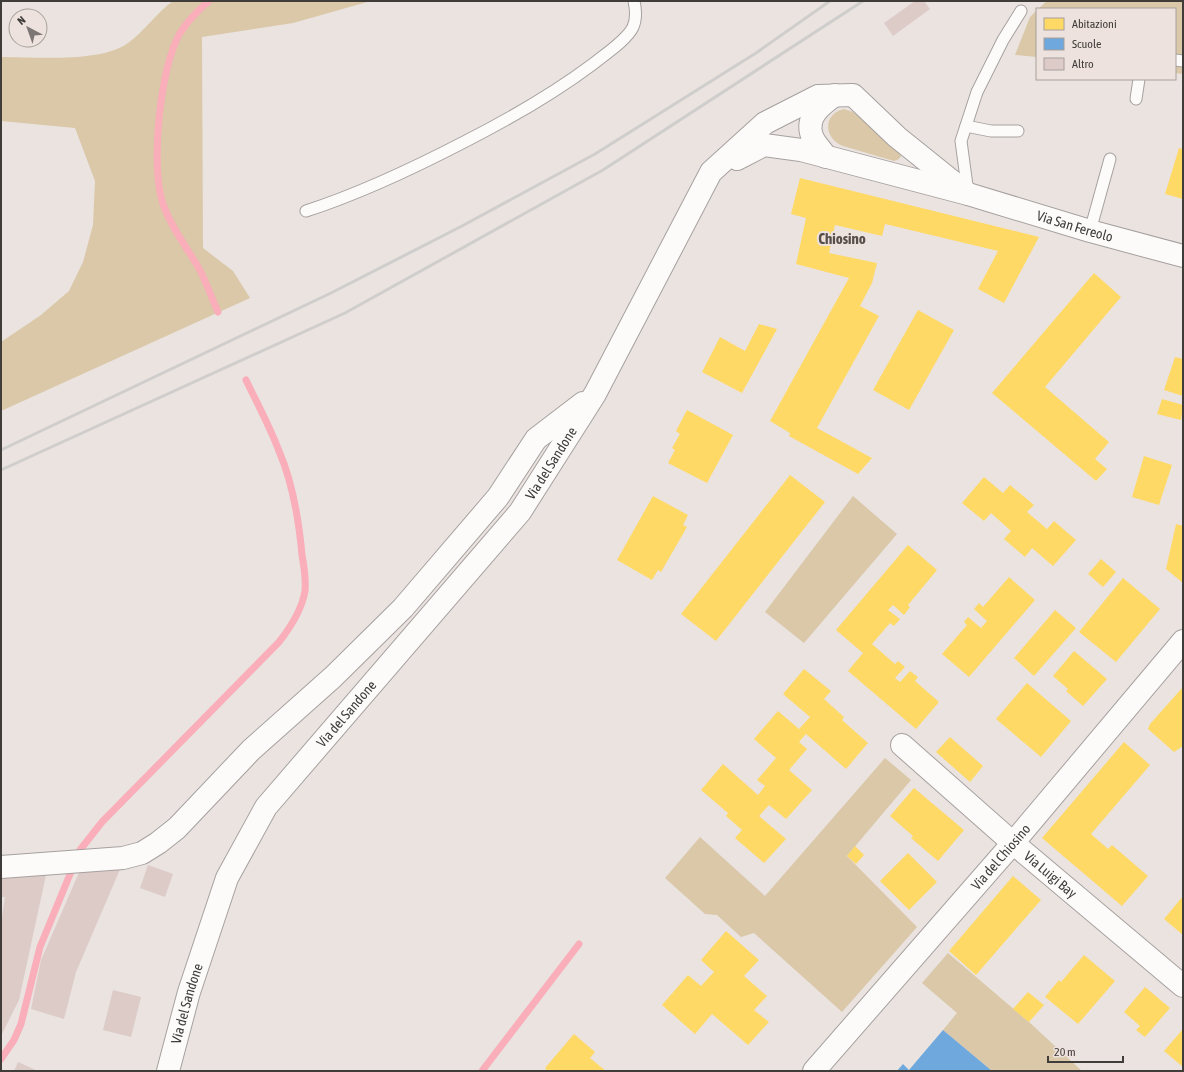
<svg xmlns="http://www.w3.org/2000/svg" width="1184" height="1072" viewBox="0 0 1184 1072" font-family="'Asap Condensed',sans-serif">
<style>
.green{fill:#dac8a8}
.homes{fill:#ffd966}
.schools{fill:#6fa8dc}
.lines{fill:none;stroke-linecap:round;stroke-linejoin:round}
.stream{stroke:#f9aeb9;stroke-width:7}
.building{fill:#ddcbc8}
.lane-casing{stroke:#a6a19f;stroke-width:13}
.street-casing{stroke:#a6a19f;stroke-width:24}
.lane{stroke:#fcfbfa;stroke-width:11}
.street{stroke:#fcfbfa;stroke-width:22}
.rail{stroke:#d0cecc;stroke-width:3}
.labels{text-anchor:middle;stroke-width:4;stroke-linejoin:round;paint-order:stroke}
.street-label{font-size:14px;fill:#403c3a;stroke:#ede2dd}
.neighbourhood-label{font-size:15px;font-weight:bold;fill:#584f4b;stroke:#ede2dd}
</style>
<rect width="100%" height="100%" fill="#eae3e0"/>
<g class="green">
<path d="M173,1H371L293,23L202,37L203,248L233,271L250,298L1,411V342L41,315L69,291L83,262L93,225L95,181L75,128L1,121V57C35,57 101,63 128,43C145,31 156,13 173,1Z"/>
<path d="M1047,1H1183V74L1175,73V9H1038Z"/>
<path d="M1037,10V57L1015,55L1030,17Z"/>
<path d="M844,109L853,112L898,150L901,156L899,159L894,161L843,146C824,139 822,114 844,109Z"/>
<path d="M853,496L897,534L804,643L765,612Z"/>
<path d="M885,758L911,780L847,856L917,927L842,1012L754,933L741,937L717,915L705,914L665,878L700,837L765,896Z"/>
<path d="M948,953L1029,1022L1082,1071H992L943,1030L957,1013L922,983Z"/>
</g>
<g class="homes">
<path d="M1179,148L1183,149V199L1165,194Z"/>
<path d="M800,178L1039,237L1004,303L978,289L998,251L885,224L882,236L835,225L829,253L877,263L872,283L860,306L879,316L817,428L872,458L858,474L789,436L790,433L770,421L849,278L796,264L806,218L791,214Z"/>
<path d="M1094,273L1121,297L1045,387L1109,442L1095,459L1107,469L1096,481L992,393Z"/>
<path d="M918,310L954,330L909,410L873,390Z"/>
<path d="M759,324L777,329L742,393L702,372L720,337L745,351Z"/>
<path d="M1175,357L1183,359V396L1164,390Z"/>
<path d="M1162,399L1183,405L1181,420L1157,414Z"/>
<path d="M687,410L733,435L707,483L668,463L675,450L672,448L680,434L676,431Z"/>
<path d="M1144,456L1172,465L1159,505L1132,497Z"/>
<path d="M790,475L825,502L716,641L681,614Z"/>
<path d="M984,477L1003,493L1010,485L1034,505L1027,512L1047,529L1054,521L1076,540L1053,566L1032,548L1025,557L1004,539L1011,531L991,513L984,521L962,503Z"/>
<path d="M653,496L688,515L683,525L687,527L661,572L658,570L652,580L617,560Z"/>
<path d="M1176,524L1183,526V583L1166,569Z"/>
<path d="M908,545L937,570L908,605L910,607L904,615L893,605L888,610L900,619L894,626L890,623L872,644L895,664L898,661L905,667L895,678L900,682L910,671L918,677L915,681L939,702L916,729L848,671L863,653L836,630Z"/>
<path d="M1101,559L1116,572L1103,587L1088,574Z"/>
<path d="M1009,577L1035,600L969,677L942,654L967,625L964,622L968,617L981,628L987,621L974,609L979,603L983,607Z"/>
<path d="M1123,578L1160,609L1116,662L1079,632Z"/>
<path d="M1055,610L1076,628L1034,676L1014,658Z"/>
<path d="M1074,651L1107,679L1083,706L1066,691L1068,689L1053,676Z"/>
<path d="M804,669L831,691L824,699L844,717L842,720L868,743L846,769L806,734L799,742L807,749L789,770L812,790L786,819L769,805L759,816L786,839L764,863L735,838L742,830L726,816L728,813L701,790L723,764L758,795L765,786L757,780L776,758L754,739L778,711L799,729L810,717L783,694Z"/>
<path d="M1027,683L1071,721L1041,757L996,719Z"/>
<path d="M1183,687V746L1174,752L1148,729L1150,724Z"/>
<path d="M950,737L983,766L970,782L936,752Z"/>
<path d="M1124,742L1150,765L1091,834L1108,849L1112,845L1148,876L1122,906L1042,838Z"/>
<path d="M914,788L964,830L938,861L911,838L913,836L890,816Z"/>
<path d="M855,846L864,855L856,864L847,856Z"/>
<path d="M908,853L937,882L909,910L880,881Z"/>
<path d="M1013,876L1041,900L976,975L949,951Z"/>
<path d="M1183,896V935L1164,919Z"/>
<path d="M726,931L759,960L744,976L767,996L754,1010L769,1022L748,1045L712,1014L695,1034L662,1005L688,975L701,986L714,972L701,960Z"/>
<path d="M1084,955L1115,981L1078,1024L1045,997L1059,980L1061,982Z"/>
<path d="M1145,987L1170,1008L1145,1037L1136,1030L1140,1026L1124,1012Z"/>
<path d="M1028,992L1044,1005L1029,1022L1013,1009Z"/>
<path d="M1183,1029V1067L1164,1051Z"/>
<path d="M574,1034L595,1052L590,1058L606,1071H548L545,1068Z"/>
</g>
<path class="schools" d="M943,1030L992,1071H897L903,1064L909,1070Z"/>
<g class="lines">
<g class="stream">
<path d="M209,1C198,10 188,21 180,33C160,67 150,167 163,204C171,227 185,245 197,265C206,280 211,297 218,312"/>
<path d="M1,1059L14,1040L21,1024L40,947L80,850L102,822L279,642C290,628 302,609 305,591C306,579 304,566 302,555C299,522 292,481 279,451C270,427 257,403 246,380"/>
<path d="M482,1071L579,944"/>
</g>
</g>
<g class="building">
<path d="M915,1H924L930,9L893,36L884,23Z"/>
<path d="M148,865L173,874L165,897L140,888Z"/>
<path d="M121,867L76,972L64,1019L31,1009L41,960L81,868Z"/>
<path d="M1,875H46L19,1000L1,1036V923L5,897H1Z"/>
<path d="M113,990L141,997L131,1037L103,1030Z"/>
<path d="M18,1062L38,1071H14Z"/>
</g>
<g class="lines">
<defs>
<g id="lane">
<path d="M1175,60L1183,61"/>
<path d="M1136,99L1139,79"/>
<path d="M966,126L991,131H1018"/>
<path d="M968,193L961,141L977,92L1003,40L1021,11"/>
<path d="M306,211C362,193 414,168 466,141C511,118 553,94 593,64C604,55 627,40 633,27C637,18 636,10 634,1"/>
<path d="M1090,231L1110,159"/>
</g>
<g id="street">
<path d="M826,157C822,150 814,143 812,136C805,117 821,105 835,95"/>
<path id="s1" d="M737,159L764,145L801,150L968,194L1090,231L1183,256"/>
<path id="s2" d="M902,745L1013,843L1183,986"/>
<path d="M1,867L123,858L142,853L158,843L177,828L251,750L333,677L403,608L498,497L536,439L583,403"/>
<path id="s3" d="M168,1071L189,992L227,878L266,807L520,512L595,394L711,172L765,123L818,96L853,95L897,137L968,194"/>
<path id="s4" d="M814,1071L1013,843L1183,641"/>
</g>
</defs>
<use href="#lane" class="lane-casing"/>
<use href="#street" class="street-casing"/>
<use href="#lane" class="lane"/>
<use href="#street" class="street"/>
<g class="rail">
<path d="M1,450L331,293L462,226L595,154L756,53L830,1"/>
<path d="M1,470L345,313L603,170L863,1"/>
</g>
</g>
<g class="labels">
<g class="street-label">
<text dy="5" stroke="none"><textPath href="#s1" startOffset="352">Via San Fereolo</textPath></text>
<text dy="5" stroke="none"><textPath href="#s3" startOffset="730">Via del Sandone</textPath></text>
<text dy="5" stroke="none"><textPath href="#s3" startOffset="406">Via del Sandone</textPath></text>
<text dy="5" stroke="none"><textPath href="#s4" startOffset="284">Via del Chiosino</textPath></text>
<text dy="5" stroke="none"><textPath href="#s2" startOffset="197">Via Luigi Bay</textPath></text>
<text dy="5" stroke="none"><textPath href="#s3" startOffset="70">Via del Sandone</textPath></text>
</g>
<g class="neighbourhood-label">
<text x="842" y="244">Chiosino</text>
</g>
</g>
<rect width="1184" height="1072" fill="none" stroke="#403c3a" stroke-width="4"/>
<rect x="1036" y="8" width="140" height="72" fill="#ede2dd" stroke="#a8a09c"/>
<rect x="1044" y="18" width="20" height="12" fill="#ffd966" stroke="#a8a09c"/>
<text x="1072" y="28" font-size="12" fill="#403c3a">Abitazioni</text>
<rect x="1044" y="38" width="20" height="12" fill="#6fa8dc" stroke="#a8a09c"/>
<text x="1072" y="48" font-size="12" fill="#403c3a">Scuole</text>
<rect x="1044" y="58" width="20" height="12" fill="#ddcbc8" stroke="#a8a09c"/>
<text x="1072" y="68" font-size="12" fill="#403c3a">Altro</text>
<g transform="translate(28 28) rotate(319)"><circle r="19" fill="#ede2dd" stroke="#a8a09c"/>
<path d="M0-3L7 15L0 10L-7 15Z" fill="#7c7674"/>
<text y="-6" font-size="11" font-weight="bold" text-anchor="middle" fill="#403c3a">N</text>
</g>
<path d="M1048 1056v6h75v-6" fill="none" stroke="#403c3a" stroke-width="2"/>
<text x="1054" y="1056" font-size="12" fill="#403c3a" stroke="#ede2dd" stroke-width="3" paint-order="stroke">20 m</text>
</svg>
